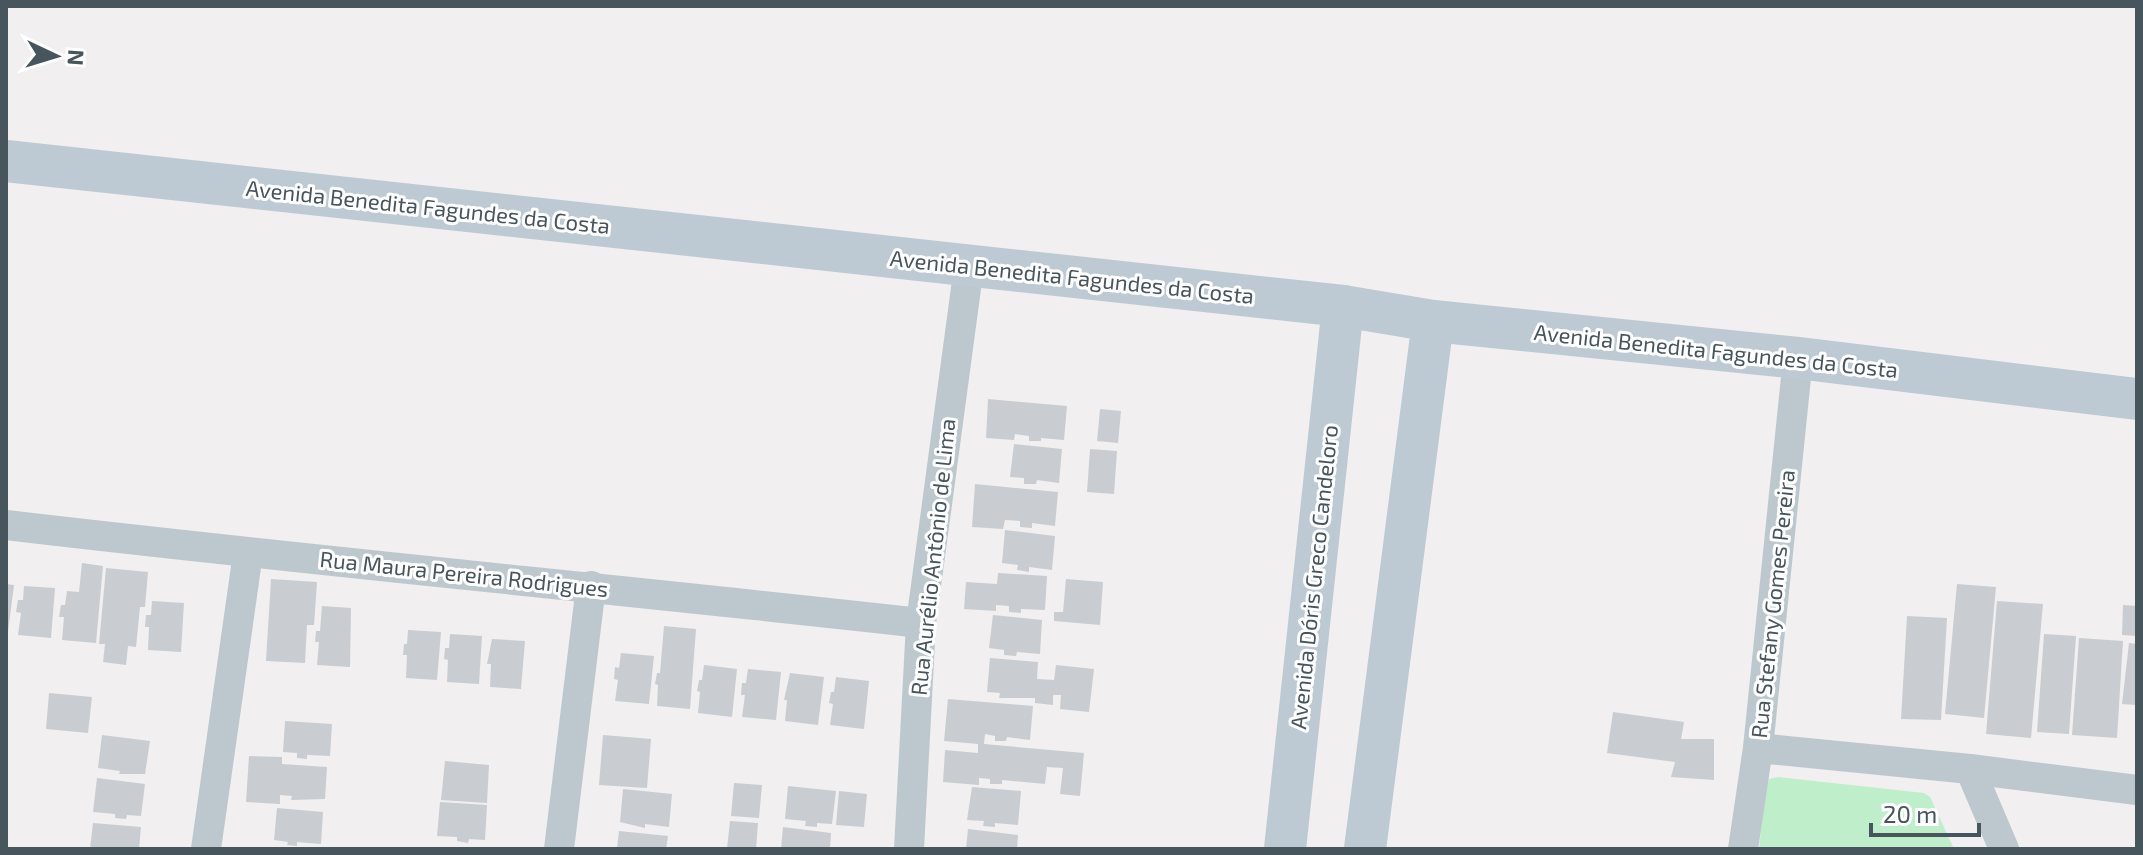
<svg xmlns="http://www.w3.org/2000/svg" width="2143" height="855" viewBox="0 0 2143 855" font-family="'Exo 2',sans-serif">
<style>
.green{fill:#beefca}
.building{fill:#c9cdd1}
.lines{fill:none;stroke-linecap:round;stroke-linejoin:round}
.street{stroke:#bdc8ce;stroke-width:30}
.secondary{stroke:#bdcad3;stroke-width:42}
.labels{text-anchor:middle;stroke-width:6;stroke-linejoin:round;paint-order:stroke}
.street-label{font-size:22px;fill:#47555c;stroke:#fff}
</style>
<rect width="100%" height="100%" fill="#f1efef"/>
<path class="green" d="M1778,777L1924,793L1930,797L1954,849H1759L1766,786L1769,779Z"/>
<g class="building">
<path d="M988,399L1067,406L1064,440L1041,438V441H1029V436L1015,434L1014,440L986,438Z"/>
<path d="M1100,409L1121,411L1118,443L1097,441Z"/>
<path d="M1014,444L1062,449L1059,483L1037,480L1036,484H1024V478L1010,477Z"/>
<path d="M1090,449L1117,451L1114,494L1087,492Z"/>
<path d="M975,484L1058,492L1055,526L1032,523V528L1020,527V521L1005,520L1003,529L972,527Z"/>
<path d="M1005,530L1055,536L1052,570L1029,567V572L1017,570L1018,565L1002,563Z"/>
<path d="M82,563L103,566L96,643L62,640L64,617H59L61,605H65L67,591L79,592Z"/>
<path d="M106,568L148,572L145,607H140L136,647L128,646L126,665L103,662L105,644H99Z"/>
<path d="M998,573L1047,576L1045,610L1021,609V613L1009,612V606L996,605V611L964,609L966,582L997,584Z"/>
<path d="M271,579L317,582L314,625H307L305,663L266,661Z"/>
<path d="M1066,579L1103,582L1100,625L1054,621V612H1063Z"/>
<path d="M6,584L14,585L8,632H6Z"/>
<path d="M1957,584L1996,587L1984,718L1945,714Z"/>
<path d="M24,586L55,588L51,638L18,635L21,613L16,612L18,600H23Z"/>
<path d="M152,601L184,603L181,652L148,650L149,627H145L146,615H151Z"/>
<path d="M1997,601L2043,604L2031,738L1986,734Z"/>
<path d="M2123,605L2137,606V636L2122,635Z"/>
<path d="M322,606L351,608L350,667L317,665L319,642H315L316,631H320Z"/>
<path d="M993,615L1042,620L1040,654L1017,652L1016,656L1004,655V650L989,648Z"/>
<path d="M1907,616L1947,618L1941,720L1901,719Z"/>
<path d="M664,626L696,629L690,709L657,706L658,685L655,684L657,673H660Z"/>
<path d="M408,630L441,632L437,680L406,678L407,655H403L404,644H407Z"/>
<path d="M450,634L482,636L479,684L447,682L448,660L444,659L445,648H449Z"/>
<path d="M2044,634L2076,636L2069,734L2037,732Z"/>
<path d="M2079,638L2123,641L2117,738L2072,735Z"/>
<path d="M492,639L525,641L521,689L490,687L491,664H487Z"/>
<path d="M2129,643L2137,644V705L2122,704Z"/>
<path d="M621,653L654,656L649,704L615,701L618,680L614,679L615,667L619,668Z"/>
<path d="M990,658L1038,662L1037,679L1054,680L1056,665L1094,669L1089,712L1060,709L1061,695H1053V705L1035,703V698H999L1000,693L987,692Z"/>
<path d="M704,665L737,669L732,717L698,713L700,692L697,691L699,680H702Z"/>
<path d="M748,669L781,672L776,720L742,717L745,695H741L742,683H746Z"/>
<path d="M790,673L824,677L818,725L785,721L787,700H784Z"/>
<path d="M836,677L869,681L864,729L830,725L833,704L829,703L831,692H834Z"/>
<path d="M49,693L92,697L88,733L46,729Z"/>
<path d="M948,699L1033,706L1030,740L1007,737L1006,741H995V736L985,734L984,744L1084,753L1080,796L1060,794L1063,768L1047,767L1045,784L1002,780V784H990V779L979,778V785L943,782L945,750L978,753V744L944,741Z"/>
<path d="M1613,712L1684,722L1681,739H1714V780L1671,777L1675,762L1607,753Z"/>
<path d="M285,721L332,724L330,756L307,755V759L297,758V753L283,752Z"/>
<path d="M102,735L150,741L145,774H119L120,771L98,768Z"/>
<path d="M603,735L651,739L647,788L599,785Z"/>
<path d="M249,756L282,757V764L327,767L325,799L291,800L292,796L280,795V804L246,802Z"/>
<path d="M445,761L489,765L487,803L441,800Z"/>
<path d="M97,778L145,784L141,816L127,815L126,819L115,818V814L93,812Z"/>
<path d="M734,783L762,785L759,818L731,816Z"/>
<path d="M788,786L836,791L832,824L817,823V827L805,826L806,821L785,819Z"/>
<path d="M972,787L1021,791L1018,825L995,823V827L983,826L984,821L967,820Z"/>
<path d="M623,789L672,794L669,827L645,824V828L620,822Z"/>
<path d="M839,791L867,794L864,827L836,825Z"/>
<path d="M440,802L487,805L485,840L469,839L468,843L457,841V837L437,836Z"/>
<path d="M277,808L323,812L321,844L297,842V846L287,845L288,842L274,840Z"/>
<path d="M730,821L758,823L756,849H727Z"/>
<path d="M93,823L141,827L139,849H90Z"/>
<path d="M783,827L831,833L830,849H781Z"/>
<path d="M968,829L1018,835L1017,849H966Z"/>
<path d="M619,831L668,836L666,849H617Z"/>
</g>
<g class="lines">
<g class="street">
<path d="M6,525C311,561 616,589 921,623"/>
<path d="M1758,748L1970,769L2137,790"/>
<path d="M1970,769L2004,849"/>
<path d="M206,849L248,553"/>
<path d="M559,849L591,586"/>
<path d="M909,849L921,623L969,266"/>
<path d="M1743,849L1758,748L1798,358"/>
</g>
<g class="secondary">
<path d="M6,161L1343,306L1433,321L1798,358L2137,399"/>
<path d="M1285,849L1343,306"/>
<path d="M1365,849L1433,321"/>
</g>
</g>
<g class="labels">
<g class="street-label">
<text transform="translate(428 207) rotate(6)" y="8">Avenida Benedita Fagundes da Costa</text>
<text transform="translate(1072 277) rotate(6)" y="8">Avenida Benedita Fagundes da Costa</text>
<text transform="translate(1716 351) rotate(6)" y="8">Avenida Benedita Fagundes da Costa</text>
<text transform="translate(933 557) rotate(-84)" y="8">Rua Aurélio Antônio de Lima</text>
<text transform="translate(464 574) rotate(6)" y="8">Rua Maura Pereira Rodrigues</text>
<text transform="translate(1314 577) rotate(-84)" y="8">Avenida Dóris Greco Candeloro</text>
<text transform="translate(1773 604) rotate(-84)" y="8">Rua Stefany Gomes Pereira</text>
</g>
</g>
<rect width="2143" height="855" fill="none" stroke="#47555c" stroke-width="16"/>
<g transform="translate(56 56) rotate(94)" stroke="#ffffff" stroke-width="6" paint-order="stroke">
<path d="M0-6L14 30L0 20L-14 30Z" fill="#47555c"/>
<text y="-12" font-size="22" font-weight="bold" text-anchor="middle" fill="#47555c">N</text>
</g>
<path d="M1871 823v12h108v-12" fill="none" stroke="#47555c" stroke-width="4"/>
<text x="1883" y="823" font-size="24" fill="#47555c" stroke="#ffffff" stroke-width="6" paint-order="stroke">20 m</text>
</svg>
